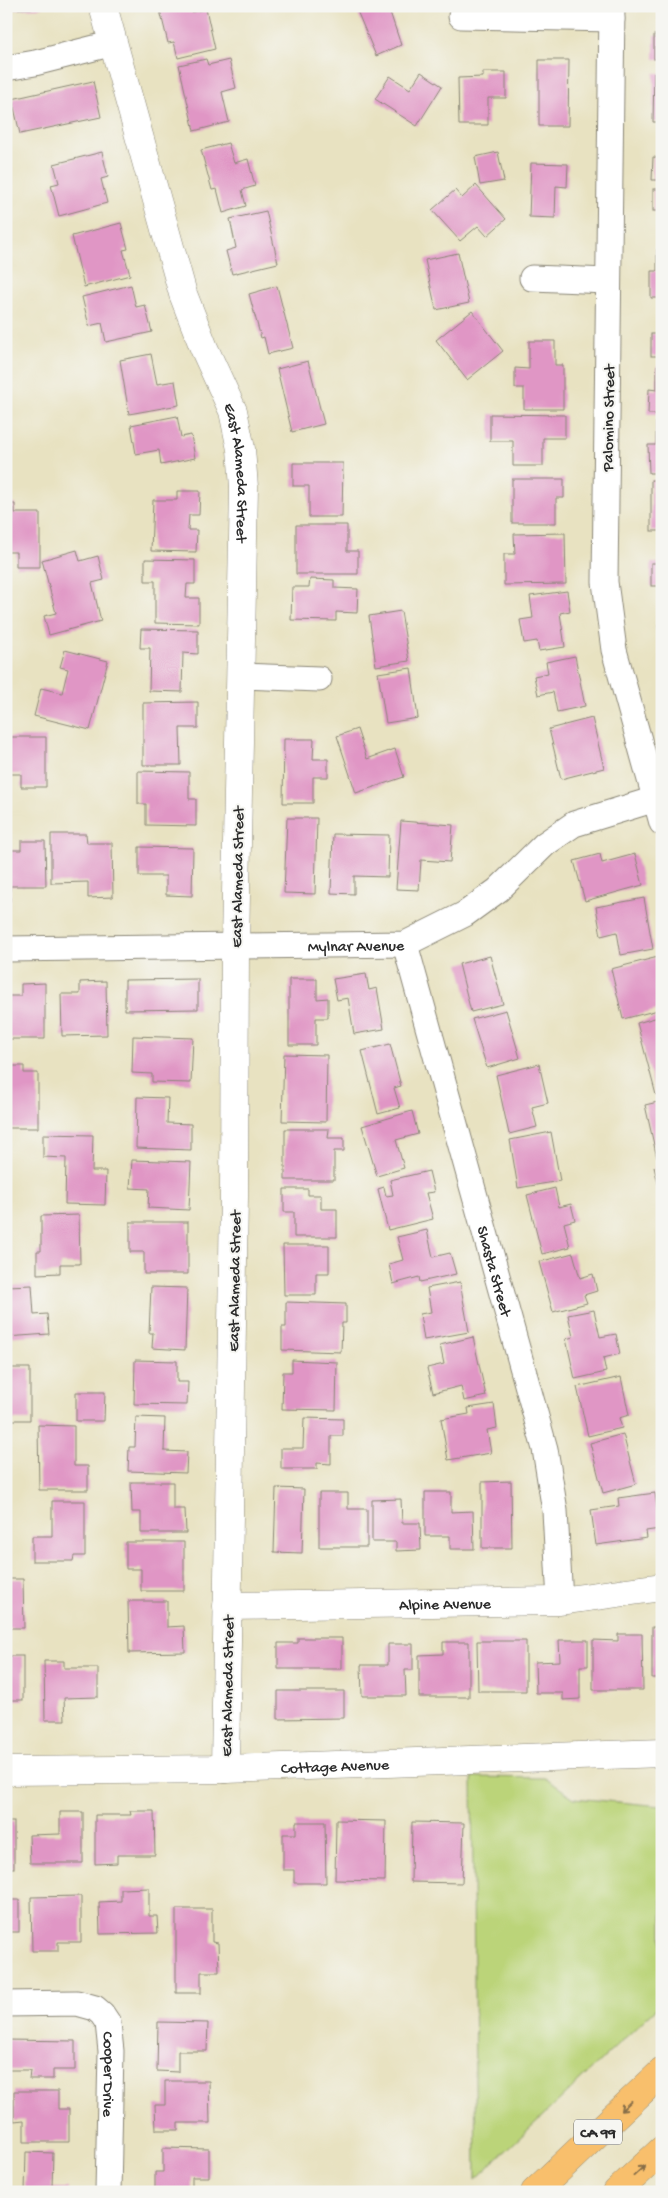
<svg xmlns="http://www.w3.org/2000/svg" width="668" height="2198" viewBox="0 0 668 2198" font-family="'Gochi Hand',sans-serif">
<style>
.green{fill:#bbd479;stroke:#738052}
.building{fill:#e096c5}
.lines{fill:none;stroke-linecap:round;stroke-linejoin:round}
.minor-casing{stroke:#8a8676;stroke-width:27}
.tertiary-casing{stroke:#8a8676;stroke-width:29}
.motorway-casing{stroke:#8a8676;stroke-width:29}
.minor{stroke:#fff;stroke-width:25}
.tertiary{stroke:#fff;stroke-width:28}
.motorway{stroke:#f8bf6c;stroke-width:28}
.oneway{stroke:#876e48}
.labels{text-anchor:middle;stroke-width:4;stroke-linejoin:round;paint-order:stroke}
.shield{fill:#f6f6f2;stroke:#686867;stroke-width:1}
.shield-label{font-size:15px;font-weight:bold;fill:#2b2b2b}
.street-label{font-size:16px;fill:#2b2b2b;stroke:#f6f6f2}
</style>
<rect width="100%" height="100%" fill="#f6f6f2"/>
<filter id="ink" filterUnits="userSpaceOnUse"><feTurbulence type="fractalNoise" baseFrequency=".02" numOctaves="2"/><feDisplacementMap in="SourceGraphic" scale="10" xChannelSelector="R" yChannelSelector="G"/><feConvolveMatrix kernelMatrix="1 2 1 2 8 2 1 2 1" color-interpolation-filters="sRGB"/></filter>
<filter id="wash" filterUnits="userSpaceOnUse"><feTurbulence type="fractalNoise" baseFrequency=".0096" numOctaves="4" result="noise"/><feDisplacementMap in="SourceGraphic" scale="20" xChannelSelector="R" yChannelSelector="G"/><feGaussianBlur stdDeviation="1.12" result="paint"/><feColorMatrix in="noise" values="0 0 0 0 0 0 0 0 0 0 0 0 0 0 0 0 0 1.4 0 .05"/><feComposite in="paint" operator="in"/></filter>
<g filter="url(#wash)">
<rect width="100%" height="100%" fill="#e8e2c1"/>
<path class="green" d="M472,1777L545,1778L574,1798L662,1806V2003L476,2179Z"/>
<g id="blocks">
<g class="building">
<path d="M9,6H42V8L9,9Z"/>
<path d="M159,6H191L192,12L206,9L215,49L178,58L174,42L168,43Z"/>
<path d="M355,6H388L401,45L376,56Z"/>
<rect x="654" y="35" width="8" height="24"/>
<path d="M206,59L208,65L229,60L236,88L222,92L229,122L194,131L179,65Z"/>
<path d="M539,60H569L568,126H539Z"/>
<path d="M421,72L442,86L417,126L375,99L390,76L410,89Z"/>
<path d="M483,72H506V98H488V125H459L458,78L483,77Z"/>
<path d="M654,73H662V122H653Z"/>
<path d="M93,81L101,117L20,134L12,99Z"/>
<path d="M6,116H8L9,155L6,156Z"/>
<path d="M228,143L234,163L248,159L255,186L242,190L246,206L223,213L217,189L212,190L201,150Z"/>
<path d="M102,152L108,177L101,179L107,203L59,216L51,185L59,183L54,164Z"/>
<path d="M498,152L504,181L480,185L475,157Z"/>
<path d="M653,157L662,158V180H652Z"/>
<path d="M531,163L568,164L567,187L556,186L555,218L529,217Z"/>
<path d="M476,185L506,219L487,236L478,226L460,241L432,210L455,190L462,198Z"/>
<rect x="653" y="189" width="9" height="22"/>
<path d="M266,211L278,263L232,274L226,251L236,248L230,219Z"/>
<path d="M121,223L128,249L123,250L130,275L84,287L72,236Z"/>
<path d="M657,249H662V298H651V271H657Z"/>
<path d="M458,253L469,303L436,310L425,260Z"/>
<path d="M131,285L136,307L145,305L152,332L106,342L102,323L89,326L82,297Z"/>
<path d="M277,286L293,348L268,354L264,337L261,338L249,294Z"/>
<path d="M472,311L503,351L467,380L436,340Z"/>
<rect x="651" y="334" width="11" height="22"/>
<path d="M529,341H555V365H563V409H524V388H515V368L529,369Z"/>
<path d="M151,354L157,384L175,381L179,405L129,414L120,360Z"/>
<path d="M308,361L324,424L292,432L277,369Z"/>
<path d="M657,365H662V414H648L649,389L657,390Z"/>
<path d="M490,414L565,415V438H543V466H513V441H490Z"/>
<path d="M177,416L181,437L191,435L195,458L161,465L159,450L136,454L131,425Z"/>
<path d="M656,422H662V473H649L648,445H656Z"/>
<path d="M293,463H343L342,517H309V486H293Z"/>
<path d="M512,479H564V498H556V523H512Z"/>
<rect x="651" y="480" width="11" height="51"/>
<path d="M177,491H200L199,515H189L188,530H197L196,552L151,551L153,500H177Z"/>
<path d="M6,504H15V513H40V567H16V552H6Z"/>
<path d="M296,525H347V551H358V574H296Z"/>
<path d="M565,533L566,584L504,585V554H515L514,534Z"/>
<path d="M77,550L80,561L98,556L104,580L92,583L101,621L49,635L44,616L56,613L42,560Z"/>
<path d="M145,559L195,560V584H187L186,598H199V624L155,623V581H145Z"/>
<rect x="651" y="563" width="11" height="23"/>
<path d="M310,579L334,580V588L358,589L357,613L336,612V621L291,620L292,587H309Z"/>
<path d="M567,591L570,611L560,613L565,647L539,651L537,641L524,643L520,620L533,618L530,596Z"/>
<path d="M401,611L409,661L376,666L369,616Z"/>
<path d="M658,625H662V648H660Z"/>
<path d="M141,629L198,630V654L183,653L182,692L149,691L150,648H140Z"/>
<path d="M65,650L108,661L90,730L34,716L41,688L62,693L68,669L60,667Z"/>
<path d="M575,656L585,706L557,712L553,692L538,695L534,676L548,673L546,662Z"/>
<path d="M411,668L418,718L386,723L378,673Z"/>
<path d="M198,702V728H180L181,765H143V703Z"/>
<path d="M592,718L604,768L561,779L549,729Z"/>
<path d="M357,729L367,759L395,749L404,777L356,793L337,736Z"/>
<path d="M6,737H46V787H21V774H6Z"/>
<path d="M284,739H314L313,759H328V777H313V803H283Z"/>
<path d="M138,771L189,772V799H196V826L146,825V804H138Z"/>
<path d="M287,818H317L315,894L284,893Z"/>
<path d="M401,821L453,825L450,862L421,860L419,890L396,889Z"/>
<path d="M51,834H86L87,843H112L113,897L88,898V882L51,883Z"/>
<path d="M333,834L389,835L388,877L354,876V894L331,893Z"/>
<path d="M21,841H45L46,886H10V901H6V850H21Z"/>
<path d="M139,847L193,848L192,896L166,895V876H139Z"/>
<path d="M600,854L602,863L635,854L643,885L585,901L574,861Z"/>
<path d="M644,898L653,949L621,955L617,932L601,936L596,907Z"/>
<path d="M490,956L503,1004L471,1012L459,964Z"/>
<path d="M658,957L662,970V1009L623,1019L611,969Z"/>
<path d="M366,974L369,990L377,988L384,1029L354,1034L348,998L337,1000L333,979Z"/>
<path d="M198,979V1009L125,1010V980Z"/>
<path d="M289,979H317V999L328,998V1018H316V1045H289Z"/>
<path d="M106,981L107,1035L62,1036L61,994H80V982Z"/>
<path d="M45,983V1039H6V996H21V984Z"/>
<path d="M506,1010L520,1058L487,1068L472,1019Z"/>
<path d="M662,1016V1094L656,1095L637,1023Z"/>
<path d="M133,1036L193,1038L191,1083L152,1082V1074L132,1073Z"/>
<path d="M390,1044L401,1086L394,1088L400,1108L378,1114L362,1051Z"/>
<path d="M284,1054L327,1055L326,1122L282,1121Z"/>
<path d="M539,1064L548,1103L532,1107L537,1127L509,1134L496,1075Z"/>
<path d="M6,1066H24V1073H38V1128H7Z"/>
<path d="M137,1097L168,1098L167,1123L191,1124V1150L136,1148Z"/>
<path d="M662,1101V1156L657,1158L645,1105Z"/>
<path d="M412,1111L418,1134L396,1140L404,1168L377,1176L362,1126Z"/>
<path d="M285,1129H329L328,1138H344V1151H334V1180H285Z"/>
<path d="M551,1132L560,1181L518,1188L510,1140Z"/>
<path d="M43,1134L93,1135L92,1171H106L105,1205L65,1204L66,1158L43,1157Z"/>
<path d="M132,1160L191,1162L189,1210L148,1208L149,1189L130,1188Z"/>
<path d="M662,1165V1195H661L654,1167Z"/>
<path d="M429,1171L434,1192L426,1193L433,1219L388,1230L378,1189L384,1187L386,1196L393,1195L390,1180Z"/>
<path d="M555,1188L559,1207L571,1204L575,1220L564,1223L570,1247L542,1254L527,1195Z"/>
<path d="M284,1189H308V1195H321V1209H337V1237H294V1212H284Z"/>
<path d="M79,1215L80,1264H60V1273L37,1274V1251H41V1216Z"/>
<path d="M130,1222H188V1274H144V1252H130Z"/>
<path d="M427,1230L433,1257L450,1253L456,1274L420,1282L419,1277L393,1284L389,1264L403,1260L397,1237Z"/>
<path d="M283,1245H329V1273H316V1295H284Z"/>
<path d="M573,1253L580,1278L593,1274L597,1291L584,1295L587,1303L553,1312L539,1262Z"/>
<path d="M460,1282L469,1332L424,1340L420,1314L431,1312L427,1288Z"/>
<path d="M32,1285L34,1315L47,1314L49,1334L6,1337V1305H9L7,1286Z"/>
<path d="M151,1287L187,1288L185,1350L152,1348L153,1333H149Z"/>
<path d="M286,1302L346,1304V1323H342L341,1352L282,1350V1327H286Z"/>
<path d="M594,1310L600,1337L616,1334L620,1354L603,1358L606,1372L575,1379L566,1339L573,1337L568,1315Z"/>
<path d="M473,1337L486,1396L464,1401L461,1386L433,1393L427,1368L444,1364L440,1345Z"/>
<path d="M135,1360L177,1361V1382H188L187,1405L134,1404Z"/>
<path d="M292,1360L337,1362L336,1410L282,1409L283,1372H292Z"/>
<path d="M6,1368H30V1420H9V1398H6Z"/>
<path d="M621,1377L629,1415L619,1418L622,1428L588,1436L577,1387Z"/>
<path d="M76,1392H105L104,1421H76Z"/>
<path d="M494,1404L497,1428L487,1430L491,1453L448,1460L441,1419L469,1414L468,1408Z"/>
<path d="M136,1417L165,1418L164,1451L187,1452L186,1473L128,1471L129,1447H135Z"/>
<path d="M304,1418L343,1419V1436H331V1464L317,1463V1469H281V1448H303Z"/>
<path d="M38,1425L74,1426V1466H88V1490H39Z"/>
<path d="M623,1434L636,1484L603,1493L590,1443Z"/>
<path d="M511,1481L512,1548H482V1482Z"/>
<path d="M131,1482H173V1509H185L186,1533H141V1512H132Z"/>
<path d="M276,1488L304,1489L302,1553L274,1552Z"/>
<path d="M425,1492H451V1512L473,1511L474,1549H450V1536H425Z"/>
<path d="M319,1493H348V1509H367V1547H319Z"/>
<path d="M655,1493L660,1529L646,1531L647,1538L596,1545L591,1510L619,1506L618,1498Z"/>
<path d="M401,1499L402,1523H420L421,1550L396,1551V1542H372V1500Z"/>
<path d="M52,1501H85V1556H74L73,1561H32V1536H52Z"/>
<path d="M126,1542H184V1591H141V1569H126Z"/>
<path d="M6,1579H23L24,1628H6Z"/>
<path d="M128,1601H167V1627L184,1626L185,1652L129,1653Z"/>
<rect x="652" y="1627" width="10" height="51"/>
<path d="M618,1634H642L643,1690H593V1640L618,1641Z"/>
<path d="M298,1638H342V1669H278V1643H298Z"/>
<path d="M559,1640H588V1666H580V1699L563,1700V1693H536L535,1662L560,1661Z"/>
<path d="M477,1641H526V1691H478Z"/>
<path d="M443,1642H469V1697H419V1655L443,1654Z"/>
<path d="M388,1644H413V1670H405L406,1696H362L361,1665H388Z"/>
<rect x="6" y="1656" width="17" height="44"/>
<path d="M44,1661H64V1668H98V1697L64,1698L65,1720H45Z"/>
<path d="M278,1691H344V1718L278,1719Z"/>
<path d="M130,1811H154L155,1855H117V1863L95,1864V1815H131Z"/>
<path d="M60,1812H83V1863H30L29,1835L60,1834Z"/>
<path d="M336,1820L386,1821L385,1881L335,1880Z"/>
<rect x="6" y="1822" width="8" height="46"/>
<path d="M296,1822H325L326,1883H294V1870H283V1834H296Z"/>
<path d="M412,1822L464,1823L462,1883L411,1882Z"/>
<path d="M149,1888V1916H157L158,1933L100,1934L99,1902L121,1901V1889Z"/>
<path d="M81,1896V1942H58V1951H32L31,1897Z"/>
<rect x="6" y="1900" width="13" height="32"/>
<path d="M176,1909H212V1942L218,1943L219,1972H201V1993H176Z"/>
<path d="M158,2022L208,2023L207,2051H178V2072L157,2071Z"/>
<path d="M6,2040L75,2041V2070H53V2079H29L30,2070H6Z"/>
<path d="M165,2081H209L210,2123H178V2130H156L155,2105H165Z"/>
<path d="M14,2091H58V2109H69V2142H24V2120L14,2121Z"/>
<path d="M163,2148L209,2149V2177H192V2191L155,2192V2172H163Z"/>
<path d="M26,2152L53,2153L52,2188H68V2192H25Z"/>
</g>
</g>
</g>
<g filter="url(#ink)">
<use href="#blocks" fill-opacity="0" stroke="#8a8676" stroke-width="1"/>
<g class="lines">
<defs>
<g id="minor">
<path d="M612,6L605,582L614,650L662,823"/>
<path d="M461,16L612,19"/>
<path d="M6,68L35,63L114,43"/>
<path d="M532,278L608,281"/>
<path d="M241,676L319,679"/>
<path id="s1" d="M405,944L545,1449L555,1511L560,1601"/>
<path id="s2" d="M6,949L405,944L465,914L498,890L545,844L574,824L662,797"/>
<path id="s3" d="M6,2004L77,2003L95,2008L102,2014L108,2023L111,2051L108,2192"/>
</g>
<g id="tertiary">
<path id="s4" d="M103,6L183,294L204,348L233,411L241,449L244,487L235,945L234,1197L225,1769"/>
<path id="s5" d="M227,1606L560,1601L662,1587"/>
<path id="s6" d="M6,1771L225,1769L662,1753"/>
</g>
<g id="motorway">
<path d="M535,2192L662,2072"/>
<path d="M617,2192L662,2150"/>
</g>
</defs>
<use href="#minor" class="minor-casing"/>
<use href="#tertiary" class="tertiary-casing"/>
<use href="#motorway" class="motorway-casing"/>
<use href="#minor" class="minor"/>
<use href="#tertiary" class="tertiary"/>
<use href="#motorway" class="motorway"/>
</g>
<defs><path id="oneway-shaft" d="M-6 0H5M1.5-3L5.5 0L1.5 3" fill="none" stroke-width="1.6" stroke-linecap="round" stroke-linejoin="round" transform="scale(1.25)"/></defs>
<g class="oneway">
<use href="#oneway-shaft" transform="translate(626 2106) rotate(137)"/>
<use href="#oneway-shaft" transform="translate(639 2171) rotate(-43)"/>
</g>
</g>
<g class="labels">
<rect class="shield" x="574" y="2119.5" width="48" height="25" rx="4"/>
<g class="shield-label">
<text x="598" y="2137">CA 99</text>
</g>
<g class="street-label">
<text transform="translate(607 418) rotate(-89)" y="6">Palomino Street</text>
<text dy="6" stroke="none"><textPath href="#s4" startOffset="488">East Alameda Street</textPath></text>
<text transform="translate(236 877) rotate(-89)" y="6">East Alameda Street</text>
<text dy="6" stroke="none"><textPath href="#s2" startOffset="350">Mylnar Avenue</textPath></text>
<text dy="6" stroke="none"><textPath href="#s1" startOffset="339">Shasta Street</textPath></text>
<text transform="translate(233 1281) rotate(-89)" y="6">East Alameda Street</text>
<text dy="6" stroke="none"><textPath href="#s5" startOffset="218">Alpine Avenue</textPath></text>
<text transform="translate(226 1686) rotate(-89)" y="6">East Alameda Street</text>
<text dy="6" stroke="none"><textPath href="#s6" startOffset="329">Cottage Avenue</textPath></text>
<text dy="6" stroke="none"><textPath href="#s3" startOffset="161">Cooper Drive</textPath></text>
</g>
</g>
<rect width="668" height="2198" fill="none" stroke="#f6f6f2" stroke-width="25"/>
</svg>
